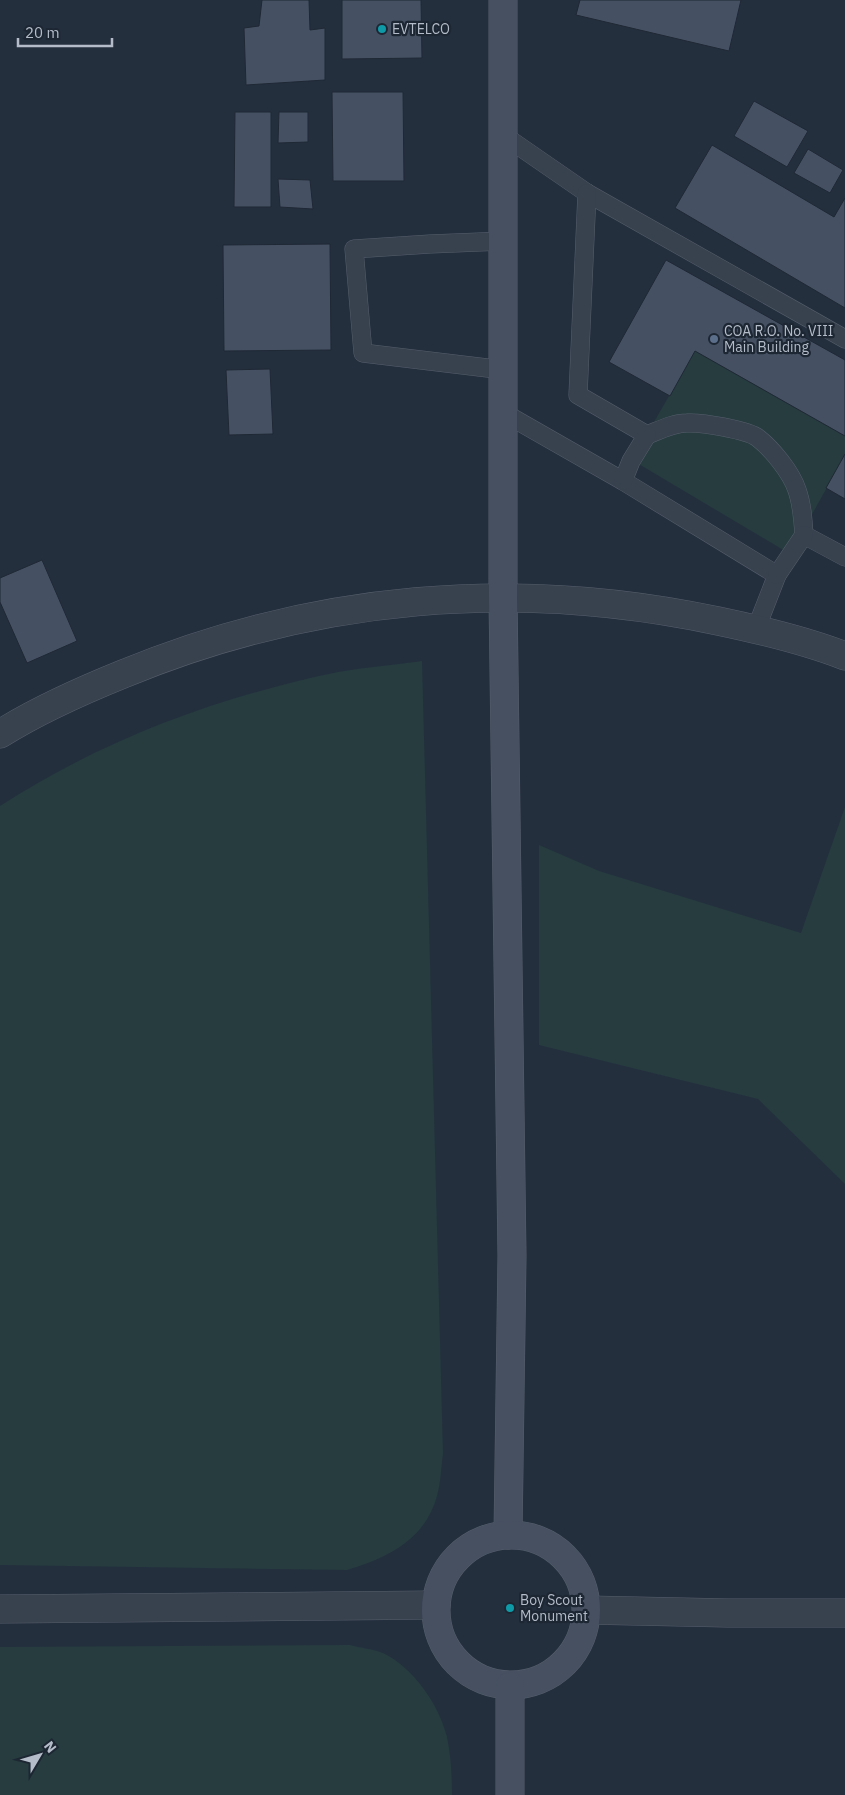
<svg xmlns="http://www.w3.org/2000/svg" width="845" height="1795" viewBox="0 0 845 1795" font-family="'IBM Plex Sans',sans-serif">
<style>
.green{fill:#263c3f}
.building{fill:#455162;stroke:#1f2835}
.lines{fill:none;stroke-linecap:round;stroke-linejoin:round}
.service-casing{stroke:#565f6c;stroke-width:19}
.tertiary-casing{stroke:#565f6c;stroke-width:29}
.secondary-casing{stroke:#565f6c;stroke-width:29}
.service{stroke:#38414e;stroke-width:18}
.tertiary{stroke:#38414e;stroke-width:28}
.secondary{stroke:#465061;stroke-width:28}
.culture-dot{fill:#0f9aa8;stroke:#1d2633;stroke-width:2}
.service-dot{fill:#5c6f8a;stroke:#1d2633;stroke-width:2}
.labels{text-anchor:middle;stroke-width:4.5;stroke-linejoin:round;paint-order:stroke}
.poi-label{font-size:14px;fill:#b4bcc9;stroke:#1d2633;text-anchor:start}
</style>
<rect width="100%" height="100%" fill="#242f3e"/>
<g class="green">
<path d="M695,351L845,436V455L790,554L632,460Z"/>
<path d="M422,661L443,1454C441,1467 441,1482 437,1496C425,1540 387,1558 347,1570L0,1565V806C104,739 218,697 338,672C366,667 394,665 422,661Z"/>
<path d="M845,807V1184L758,1099L539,1045V845L599,871L801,933Z"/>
<path d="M350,1645C360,1648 374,1649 383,1653C414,1668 439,1705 447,1737C451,1756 452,1776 452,1795H0V1647Z"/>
</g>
<g class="building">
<path d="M262,0H309L310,30L325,28V80L246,85L244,28L259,26Z"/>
<path d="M342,0H421L422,58L342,59Z"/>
<path d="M580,0H741L729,51L576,15Z"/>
<path d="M332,92H403L404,181H333Z"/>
<path d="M754,101L808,131L787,167L734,136Z"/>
<path d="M235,112H271V207H234Z"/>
<path d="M279,112H308V142L278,143Z"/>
<path d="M712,145L834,217L845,198V308L675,208Z"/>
<path d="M808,149L843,170L830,193L794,173Z"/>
<path d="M278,179L310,180L313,209L280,207Z"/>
<path d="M330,244L331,350L224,351L223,245Z"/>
<path d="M666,260L845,360V436L695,351L670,396L609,362Z"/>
<path d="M270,369L273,434L229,435L226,370Z"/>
<path d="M845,454V499L826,488Z"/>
<path d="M42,560L77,641L27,663L0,602V578Z"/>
</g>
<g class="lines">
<defs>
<g id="service">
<path d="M503,135L587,193L845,339"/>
<path d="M587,193L578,395L647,435C660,430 673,423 687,423C701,422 748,430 758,438C772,449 791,472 797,490C802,504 803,519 804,535L845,557"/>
<path d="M504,241L430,244L354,249L363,353L504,370"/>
<path d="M504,413L623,481L777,575L756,629"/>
<path d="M623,481L631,461L647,435"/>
<path d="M777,575L804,535"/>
</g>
<g id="tertiary">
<path d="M0,734C38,710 81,691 123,674C314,595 516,578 718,621C761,630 804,640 845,656"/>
<path d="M0,1609L436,1605"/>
<path d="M587,1610L728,1613H845"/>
</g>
<g id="secondary">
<path d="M503,0V597L512,1256L508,1535"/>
<circle cx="511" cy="1610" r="75"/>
<path d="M510,1686V1795"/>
</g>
</defs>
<use href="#service" class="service-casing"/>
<use href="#tertiary" class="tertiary-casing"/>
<use href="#secondary" class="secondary-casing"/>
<use href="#service" class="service"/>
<use href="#tertiary" class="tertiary"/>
<use href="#secondary" class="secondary"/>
</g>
<g class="culture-dot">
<circle cx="382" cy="29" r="5"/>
<circle cx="510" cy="1608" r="5"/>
</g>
<circle class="service-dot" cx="714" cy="339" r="5"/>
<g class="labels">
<g class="poi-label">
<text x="392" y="34">EVTELCO</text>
<text x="724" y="336">COA R.O. No. VIII<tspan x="724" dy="16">Main Building</tspan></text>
<text x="520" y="1605">Boy Scout<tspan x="520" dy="16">Monument</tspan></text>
</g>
</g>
<g transform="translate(40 1755) rotate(52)" stroke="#1d2633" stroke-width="4" paint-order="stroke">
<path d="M0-4L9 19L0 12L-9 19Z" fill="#b4bcc9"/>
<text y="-8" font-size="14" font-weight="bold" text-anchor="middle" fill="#b4bcc9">N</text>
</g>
<path d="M18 38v8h94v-8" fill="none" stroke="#b4bcc9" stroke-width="2.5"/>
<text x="25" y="38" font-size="15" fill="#b4bcc9" stroke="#1d2633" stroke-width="4" paint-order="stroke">20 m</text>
</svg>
